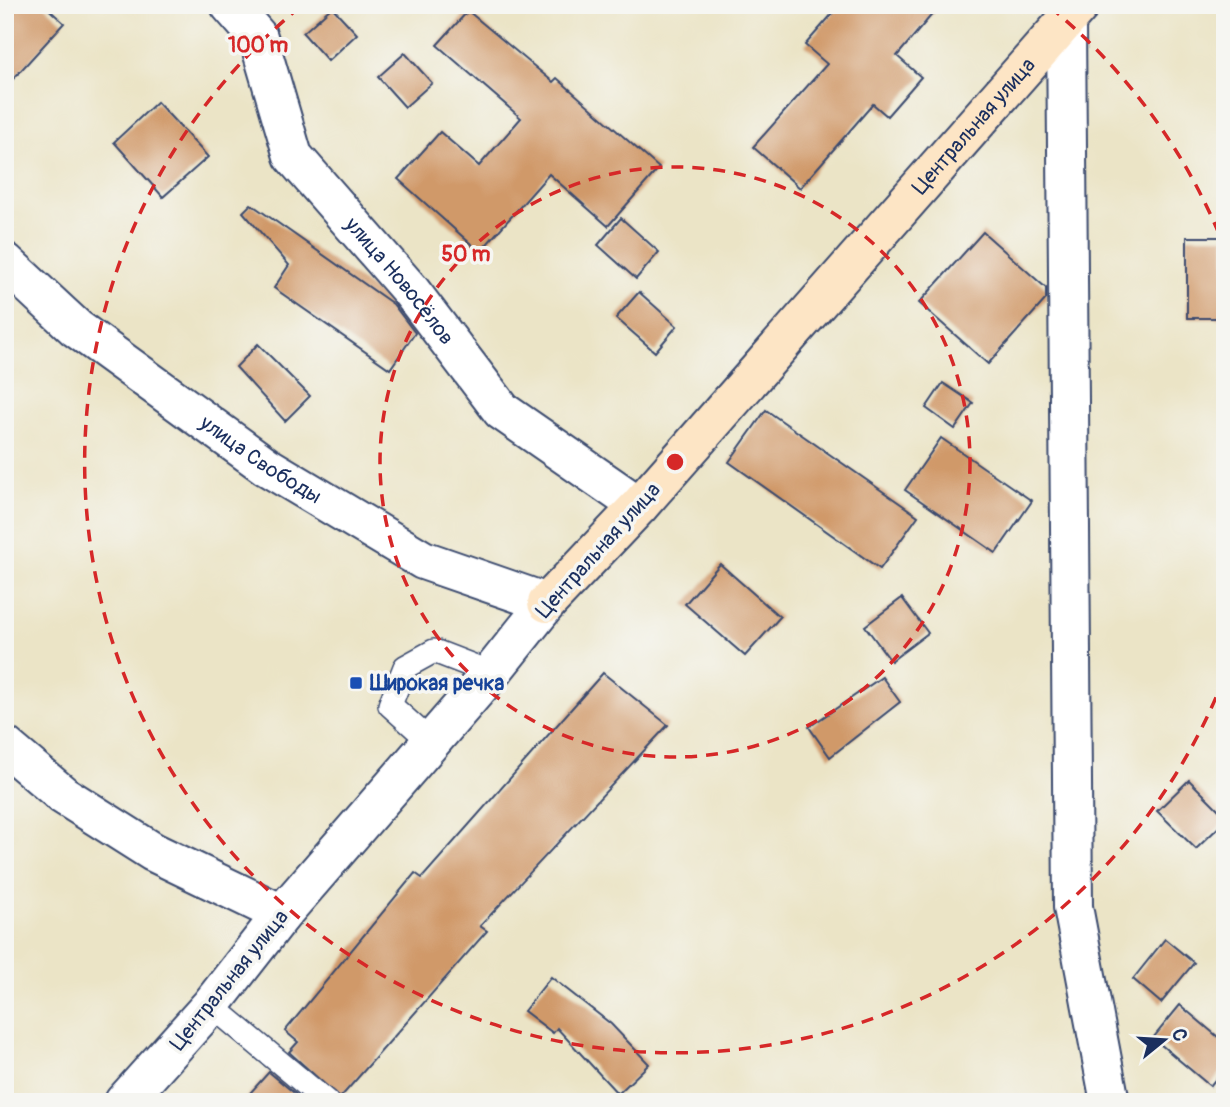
<svg xmlns="http://www.w3.org/2000/svg" width="1230" height="1107" viewBox="0 0 1230 1107" font-family="Pangolin,sans-serif">
<style>
.building{fill:#d09969}
.lines{fill:none;stroke-linecap:round;stroke-linejoin:round}
.lane-casing{stroke:#3a4a6e;stroke-width:26}
.street-casing{stroke:#3a4a6e;stroke-width:42}
.secondary-casing{stroke:#3a4a6e;stroke-width:42}
.lane{stroke:#fff;stroke-width:23}
.street{stroke:#fff;stroke-width:38}
.secondary{stroke:#fde5c5;stroke-width:38}
.ring{fill:none;stroke:#d62828;stroke-width:3.5;stroke-dasharray:12 9}
.transit-dot{fill:#1a4fb4;stroke:#f6f6f2;stroke-width:2.5}
.labels{text-anchor:middle;stroke-width:7;stroke-linejoin:round;paint-order:stroke}
.street-label{font-size:21px;fill:#1b2f5e;stroke:#f6f6f2}
.transit-label{font-size:21px;font-weight:bold;fill:#164399;stroke:#f6f6f2;text-anchor:start}
.centre{fill:#d62828;stroke:#f6f6f2;stroke-width:3.5}
.ring-label{font-size:21px;text-anchor:middle;font-weight:bold;fill:#d62828;stroke:#f6f6f2;stroke-width:7;stroke-linejoin:round;paint-order:stroke}
</style>
<rect width="100%" height="100%" fill="#f6f6f2"/>
<filter id="ink" filterUnits="userSpaceOnUse"><feTurbulence type="fractalNoise" baseFrequency=".0143" numOctaves="2"/><feDisplacementMap in="SourceGraphic" scale="14" xChannelSelector="R" yChannelSelector="G"/><feConvolveMatrix kernelMatrix="1 2 1 2 8 2 1 2 1" color-interpolation-filters="sRGB"/></filter>
<filter id="wash" filterUnits="userSpaceOnUse"><feTurbulence type="fractalNoise" baseFrequency=".00686" numOctaves="4" result="noise"/><feDisplacementMap in="SourceGraphic" scale="28" xChannelSelector="R" yChannelSelector="G"/><feGaussianBlur stdDeviation="1.57" result="paint"/><feColorMatrix in="noise" values="0 0 0 0 0 0 0 0 0 0 0 0 0 0 0 0 0 1.4 0 .05"/><feComposite in="paint" operator="in"/></filter>
<g filter="url(#wash)">
<rect width="100%" height="100%" fill="#ebe4c6"/>
<g id="blocks">
<g class="building">
<path d="M5,5H44L64,23L5,88Z"/>
<path d="M840,5H940L897,56L921,77L887,116L873,104L800,188L753,147L827,64L805,45Z"/>
<path d="M332,7L357,34L328,61L303,33Z"/>
<path d="M468,11L553,82L557,78L659,168L608,226L549,174L480,252L398,179L440,132L479,166L521,118L437,45Z"/>
<path d="M405,53L432,83L405,107L378,77Z"/>
<path d="M157,102L208,157L163,197L114,142Z"/>
<path d="M251,204L393,304L415,333L390,369L274,288L289,265L243,212Z"/>
<path d="M621,218L659,252L636,279L598,245Z"/>
<path d="M983,232L1046,288V299L988,364L919,303Z"/>
<rect x="1187" y="237" width="38" height="81"/>
<path d="M639,292L677,326L655,352L616,318Z"/>
<path d="M258,344L310,396L285,421L236,367Z"/>
<path d="M943,383L973,403L955,429L926,408Z"/>
<path d="M766,410L918,516L880,569L729,462Z"/>
<path d="M941,438L1032,501L996,553L905,490Z"/>
<path d="M720,564L780,617L745,656L685,604Z"/>
<path d="M902,598L928,633L891,661L865,626Z"/>
<path d="M603,673L668,725L480,926L487,931L340,1098L289,1052L298,1042L285,1031L415,873L422,878Z"/>
<path d="M882,677L900,702L830,757L809,727Z"/>
<path d="M1189,780L1225,816V821L1196,849L1157,811Z"/>
<path d="M1165,939L1194,963L1161,1003L1133,979Z"/>
<path d="M551,977L611,1024L649,1064L618,1094L557,1028L553,1033L524,1011Z"/>
<path d="M1180,1005L1225,1043V1068L1210,1086L1153,1038Z"/>
<path d="M269,1072L305,1102H242Z"/>
</g>
</g>
</g>
<g filter="url(#ink)">
<use href="#blocks" fill-opacity="0" stroke="#3a4a6e" stroke-width="2"/>
<g class="lines">
<defs>
<g id="lane">
<path d="M431,742L390,705L405,667L434,651L491,673"/>
<path d="M211,1005L327,1102"/>
</g>
<g id="street">
<path id="s1" d="M230,5L258,37L293,156L410,290L502,411L639,506"/>
<path d="M1066,22L1073,907L1110,1102"/>
<path id="s2" d="M5,262L76,328L266,466L423,560L547,603L491,673L282,914L211,1005L124,1102"/>
<path d="M5,746L63,795L153,852L282,914"/>
</g>
<g id="secondary">
<path id="s3" d="M547,603L639,506L1080,5"/>
</g>
</defs>
<use href="#lane" class="lane-casing"/>
<use href="#street" class="street-casing"/>
<use href="#secondary" class="secondary-casing"/>
<use href="#lane" class="lane"/>
<use href="#street" class="street"/>
<use href="#secondary" class="secondary"/>
</g>
</g>
<g class="ring">
<circle cx="675" cy="462" r="295"/>
<path d="M1224 678A590 590 0 1 1 300 7M1050 7A590 590 0 0 1 1224 246"/>
</g>
<rect class="transit-dot" x="349" y="676" width="14" height="14" rx="3.5"/>
<g class="labels">
<g class="street-label">
<text dy="7" stroke="none"><textPath href="#s3" startOffset="640">Центральная улица</textPath></text>
<text dy="7" stroke="none"><textPath href="#s1" startOffset="331">улица Новосёлов</textPath></text>
<text dy="7" stroke="none"><textPath href="#s2" startOffset="324">улица Свободы</textPath></text>
<text transform="translate(598 550) rotate(-48)" y="7">Центральная улица</text>
<text transform="translate(229 980) rotate(-51)" y="7">Центральная улица</text>
</g>
<g class="transit-label">
<text x="370" y="690">Широкая речка</text>
</g>
</g>
<circle cx="675" cy="462" r="10" class="centre"/>
<g class="ring-label">
<text x="258" y="52">100 m</text>
<text x="466" y="261">50 m</text>
</g>
<rect width="1230" height="1107" fill="none" stroke="#f6f6f2" stroke-width="28"/>
<g transform="translate(1164 1040) rotate(72)" stroke="#f6f6f2" stroke-width="5" paint-order="stroke">
<path d="M0-5L12 26L0 18L-12 26Z" fill="#1b2f5e"/>
<text y="-10" font-size="19" font-weight="bold" text-anchor="middle" fill="#1b2f5e">С</text>
</g>
</svg>
